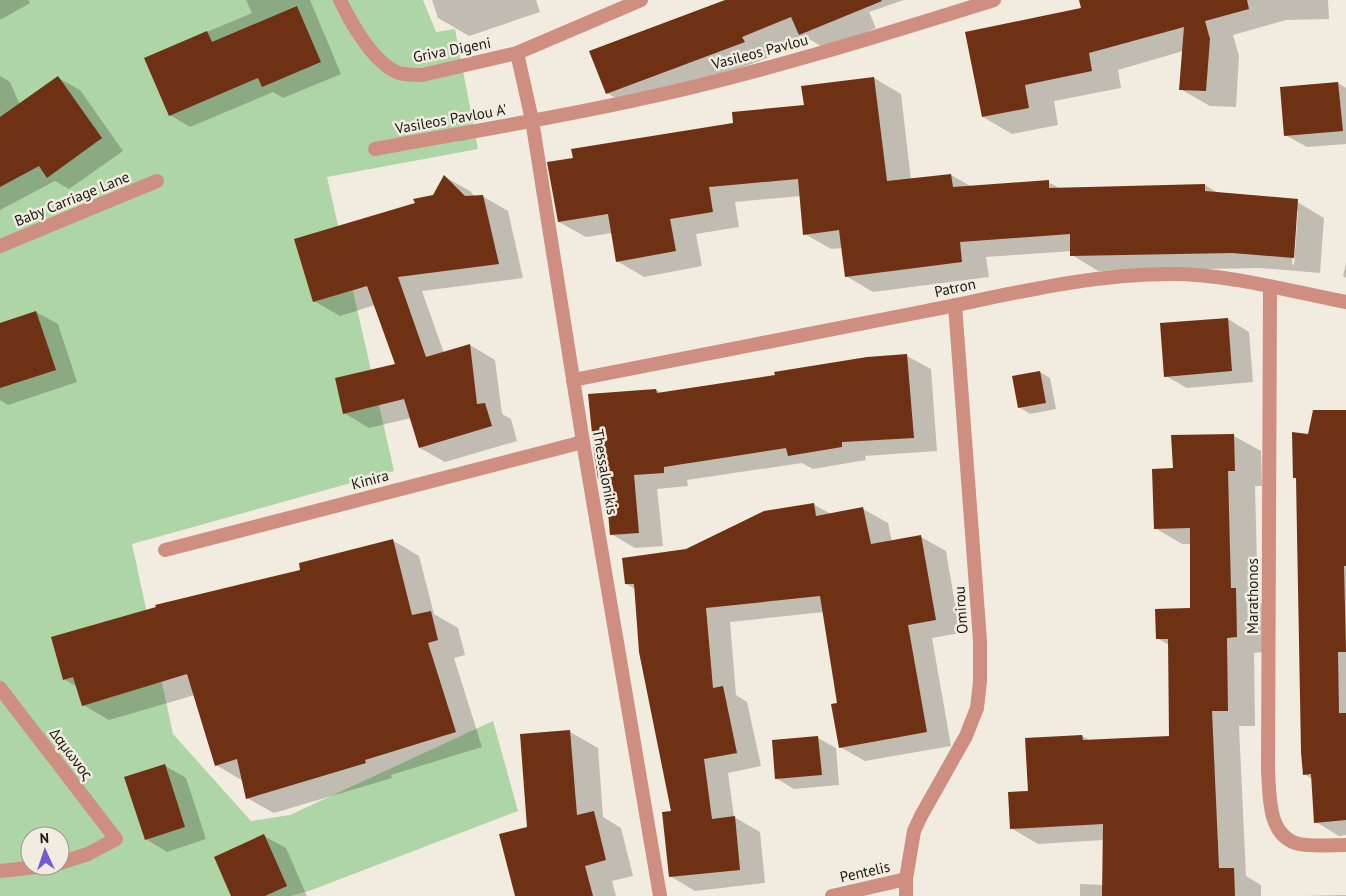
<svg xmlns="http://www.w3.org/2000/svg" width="1346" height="896" viewBox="0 0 1346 896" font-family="'PT Sans',sans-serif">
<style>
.green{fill:#aed5a6;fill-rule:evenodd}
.shadow{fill:#0003;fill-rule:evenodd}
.building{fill:#6e3114}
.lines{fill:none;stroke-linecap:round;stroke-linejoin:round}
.minor{stroke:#cf8f80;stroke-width:14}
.labels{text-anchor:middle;stroke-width:5;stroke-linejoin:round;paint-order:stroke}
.street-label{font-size:15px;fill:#1b1914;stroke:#f2ebdf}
</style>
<rect width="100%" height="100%" fill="#f2ebdf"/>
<path class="green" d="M0,0H423L436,32L455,29L478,149L327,177L394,471L132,544L173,734L251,821L290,815L493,721L518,811L309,891L290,896H0ZM30,836H60V866H30Z"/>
<g class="shadow">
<path d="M0,0H28L30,3L0,20Z"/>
<path d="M246,0H310L341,74L283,98L273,92L190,127L170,115L145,58L252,13Z"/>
<path d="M432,0H536L540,12L469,36L438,18Z"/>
<path d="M728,0H904L869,12L876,28L826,49L804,36L768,51L770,57L633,108L607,93Z"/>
<path d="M1080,0H1328L1329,19L1286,20L1233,35L1239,56L1236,107L1210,106L1180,89L1183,51L1118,70L1121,88L1054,101L1058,125L1012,134L983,117L1083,9Z"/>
<path d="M0,76L10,82L20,105L58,78L80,90L123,151L69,189L55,181L0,210Z"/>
<path d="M874,78L901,94L911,180L951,175L972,187L1048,182L1061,189L1205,185L1220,194L1297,202L1324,218L1320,273L1260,268L1098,271L1072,255V251L986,257L989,277L873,292L846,276L842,248L831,249L805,234L801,196L735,202L739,227L696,234L702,266L644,277L617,261L612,233L586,237L559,222L574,159L734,124L805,106ZM1296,211H1298L1294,265L1292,264Z"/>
<path d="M1338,83L1346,88V144L1307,147L1285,135Z"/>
<path d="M445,177L470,191L475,197L482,196L508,211L523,278L422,291L444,353L470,345L495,360L502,414L511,419L517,441L445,462L420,448L411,418L369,428L344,413L397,365L375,305L340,316L314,301L416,204L434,196Z"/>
<path d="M1346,263V278L1343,276Z"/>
<path d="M36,312L58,324L77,382L8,405L0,400V324Z"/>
<path d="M1228,319L1249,332L1253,382L1187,388L1166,376Z"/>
<path d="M907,356L931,369L937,451L865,456L866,460L813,469L802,463L687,480L688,486L657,489L663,546L635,548L611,534L607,482L599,478L656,390L662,393L776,376L868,358Z"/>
<path d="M1040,372L1050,378L1056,409L1030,414L1019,407Z"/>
<path d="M1346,411V835L1339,836L1316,822L1312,779L1304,774L1298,479L1294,477L1309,435Z"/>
<path d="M1234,436L1261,451L1262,486H1255L1258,602L1262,604L1264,652L1254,653L1255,726H1239L1246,876L1261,885V896H1080V884L1104,885V840L1038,844L1011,828L1029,793L1026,739L1082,736L1091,741L1171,737L1169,645L1157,638L1192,609L1191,544H1182L1155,528L1174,469Z"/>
<path d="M813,504L831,514L863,509L888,523L892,542L921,537L946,551L960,633L932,638L951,746L865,761L840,747L838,704L824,612L730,622L736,695L747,702L761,766L728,773L734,817L760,832L765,883L695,891L670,876L672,813L635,589L626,584L686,550Z"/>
<path d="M392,540L419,556L434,614L458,628L465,655L454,658L482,747L391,775L392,778L274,813L247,798L243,781L216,765L195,695L109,720L83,705L77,687L64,679L302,570Z"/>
<path d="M570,732L598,748L603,817L621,828L633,876L612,881L616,896H516L528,828Z"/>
<path d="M818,738L836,748L839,785L794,789L776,778Z"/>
<path d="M164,765L186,778L206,839L167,852L146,839Z"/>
<path d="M264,836L286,848L307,896H233Z"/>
<path d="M1346,895V896H1304Z"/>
</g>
<g class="building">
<path d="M725,0H881L882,1L799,35L791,17L742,37L745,42L606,94L589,51Z"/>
<path d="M1079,0H1247L1249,9L1205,21L1210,39L1206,91L1179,90L1184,27L1089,53L1092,71L1025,85L1029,108L982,117L965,32L1081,8Z"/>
<path d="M297,6L321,62L262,87L258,78L169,116L144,58L207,31L212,42Z"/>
<path d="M58,76L102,138L47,178L39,166L0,187V117Z"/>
<path d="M874,77L887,181L951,174L953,187L1049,180V188L1205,184V191L1298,199L1294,258L1232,253L1070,256V234L960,242L962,262L845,277L839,230L803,235L798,179L709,187L713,212L670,219L676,251L616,262L608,214L558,222L547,162L573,158L571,149L733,123L732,112L804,105L801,86Z"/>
<path d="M1338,82L1343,131L1284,136L1280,87Z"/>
<path d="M444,175L465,196L483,195L499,264L398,277L426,357L470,344L477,404L485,403L492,426L419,448L404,399L343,414L335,378L395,364L367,286L313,302L294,239L415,203L413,199L433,195Z"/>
<path d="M36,311L56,370L0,388V323Z"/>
<path d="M1228,318L1232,371L1164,377L1160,323Z"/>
<path d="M907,354L914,438L842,442V447L788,456L786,448L664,467V473L634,475L639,533L610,535L605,478L598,479L594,453L588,394L656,389L657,393L775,375L774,372L867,357Z"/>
<path d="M1040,371L1046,403L1018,408L1012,376Z"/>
<path d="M1313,410H1346V566H1344L1346,652H1338L1339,713H1346V820L1314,823L1311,774L1303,775L1301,752L1296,478H1293L1292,432L1308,434Z"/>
<path d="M1234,434L1235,471H1228L1231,588H1236L1237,637L1227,638L1228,711H1212L1219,868H1234L1235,896H1102L1103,824L1010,829L1008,792L1028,791L1025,738L1082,735L1083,740L1169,736L1168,639H1156L1155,609L1190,608V528L1154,529L1152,469L1173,468L1171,435Z"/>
<path d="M814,503L816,516L863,507L871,544L921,535L936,620L908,625L927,732L839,748L831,704L837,703L820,596L706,608L713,688L723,686L737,753L704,759L712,819L735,816L740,870L669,877L662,812L671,811L639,652L634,584H625L622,558L686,549L764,511Z"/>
<path d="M393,539L412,615L431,611L438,640L428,643L456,732L365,760L366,763L246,799L237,759L215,766L187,674L82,706L73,677L63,680L51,637L156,607L155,605L300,570L299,563Z"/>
<path d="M570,730L577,815L594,811L606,860L585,866L593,896H515L499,834L527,827L520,734Z"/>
<path d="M818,736L822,775L775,779L772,740Z"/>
<path d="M165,764L185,827L145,840L124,777Z"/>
<path d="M264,834L287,886L265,896H231L214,857Z"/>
</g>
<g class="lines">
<g class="minor">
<path d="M340,0C351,23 374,64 399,73C407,75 414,75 422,75L517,53L641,0"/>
<path d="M517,53L532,120L583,442L660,896"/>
<path d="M375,149C462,133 550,119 636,100C757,74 876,37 994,0"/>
<path d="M0,246L157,181"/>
<path d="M1270,287L1268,771C1270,796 1267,836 1299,844C1313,847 1331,845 1346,845"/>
<path d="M573,380C691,357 808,334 926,311C1008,295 1087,274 1171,274C1230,274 1288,291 1346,302"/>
<path d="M165,550L583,442"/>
<path d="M0,688L116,839L88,854L60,863"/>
<path d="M0,871L46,866"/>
<path d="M832,896L906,879"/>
<path d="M906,896V879L914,831L921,816L966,736L977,708L980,681V641L955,305"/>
</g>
</g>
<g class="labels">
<g class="street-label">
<text transform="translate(452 50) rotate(-11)" y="5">Griva Digeni</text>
<text transform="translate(760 52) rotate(-15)" y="5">Vasileos Pavlou</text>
<text transform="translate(451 119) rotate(-10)" y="5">Vasileos Pavlou A'</text>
<text transform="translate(72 199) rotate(-22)" y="5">Baby Carriage Lane</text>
<text transform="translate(955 288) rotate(-12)" y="5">Patron</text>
<text transform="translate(605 472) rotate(80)" y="5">Thessalonikis</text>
<text transform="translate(370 480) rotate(-15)" y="5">Kinira</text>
<text transform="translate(1253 596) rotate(-90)" y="5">Marathonos</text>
<text transform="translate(961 610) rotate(-94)" y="5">Omirou</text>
<text transform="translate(71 754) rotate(53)" y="5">Δαμωνος</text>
<text transform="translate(865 872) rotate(-13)" y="5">Pentelis</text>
</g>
</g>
<g transform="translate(45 851) rotate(357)"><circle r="24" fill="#f2ebdf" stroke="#9c978e"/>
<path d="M0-4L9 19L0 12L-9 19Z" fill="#7858d2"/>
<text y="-8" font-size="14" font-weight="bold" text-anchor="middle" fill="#1b1914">N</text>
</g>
</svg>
